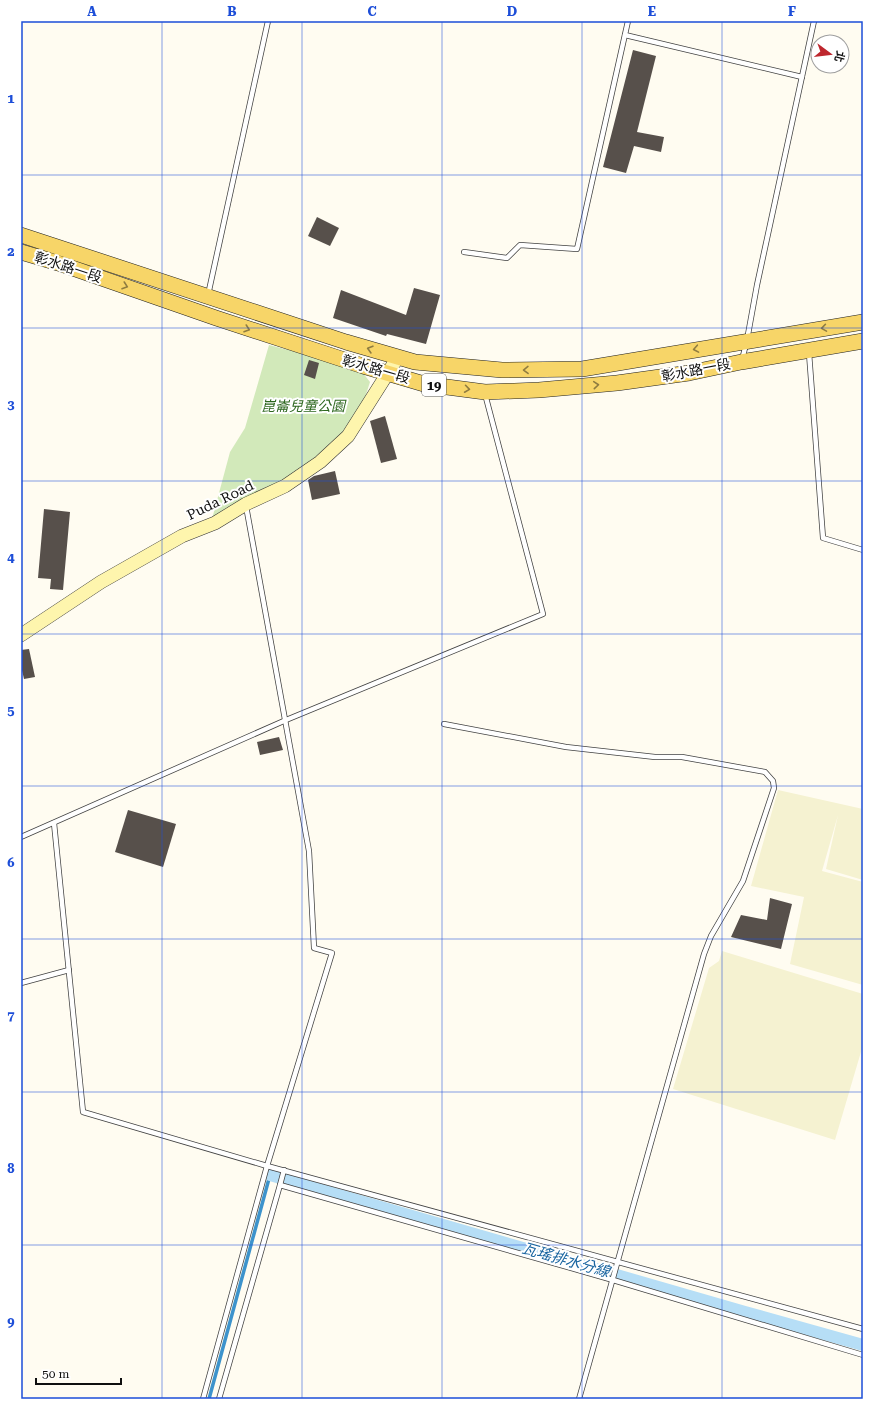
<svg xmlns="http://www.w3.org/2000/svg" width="884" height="1420" viewBox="0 0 884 1420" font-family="'Roboto Serif','Noto Sans TC',serif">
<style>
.farmland{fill:#f5f2d1}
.green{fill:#d2e9ba}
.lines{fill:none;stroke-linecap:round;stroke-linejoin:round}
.stream{stroke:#3d93cc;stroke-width:3.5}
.canal{stroke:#b6def6;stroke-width:12}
.building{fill:#57504b}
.lane-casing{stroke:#424242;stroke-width:6}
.secondary-casing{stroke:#313131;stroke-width:14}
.primary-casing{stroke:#202020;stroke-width:16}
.lane{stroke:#fff;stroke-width:4.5}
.secondary{stroke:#fef5ad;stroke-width:13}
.primary{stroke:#f7d568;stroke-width:15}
.oneway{stroke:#8f7c40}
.grid{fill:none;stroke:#1d4ed8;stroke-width:1;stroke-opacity:0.55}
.labels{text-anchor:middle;stroke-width:4;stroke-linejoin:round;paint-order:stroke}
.shield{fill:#fff;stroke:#575757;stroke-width:1}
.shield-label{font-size:13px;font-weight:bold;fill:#0f0f0f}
.street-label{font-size:14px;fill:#0f0f0f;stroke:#fff}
.park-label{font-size:14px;font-style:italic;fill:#2d671f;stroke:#fff}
.water-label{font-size:15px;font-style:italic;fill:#1864a0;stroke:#fff}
.neatline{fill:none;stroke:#1d4ed8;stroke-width:1.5}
.grid-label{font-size:13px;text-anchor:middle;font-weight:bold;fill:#1d4ed8}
</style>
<rect width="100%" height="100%" fill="#fffcf1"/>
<g class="farmland">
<path d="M778,790L863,809V880L826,869L838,815L822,871L863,882V985L790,964L804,897L751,886Z"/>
<path d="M722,951L863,994V1045L835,1140L673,1089L709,968L719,961Z"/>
</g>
<path class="green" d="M269,345L359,368L370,382L361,410L344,436L288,480L212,519L230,452L245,428Z"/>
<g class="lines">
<path class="stream" d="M209,1399L270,1175"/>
<path class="canal" d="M270,1175L745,1312L863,1345"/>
</g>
<g class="building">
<path d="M633,50L656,56L637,132L664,137L661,152L634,146L626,173L603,167Z"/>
<path d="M317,217L339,228L330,246L308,236Z"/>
<path d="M414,288L440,295L426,344L387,334L386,336L333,318L341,290L406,315Z"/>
<path d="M309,360L319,363L315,379L304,375Z"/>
<path d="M385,416L397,459L381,463L370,421Z"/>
<path d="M335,471L340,494L312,500L308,480L314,476Z"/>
<path d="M44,509L70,512L63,590L50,589L51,579L38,578Z"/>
<path d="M29,649L35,677L24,679L21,666V650Z"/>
<path d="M279,737L283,750L260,755L257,742Z"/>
<path d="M128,810L176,824L163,867L115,852Z"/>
<path d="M770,898L792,904L781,949L731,937L741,915L767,920Z"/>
</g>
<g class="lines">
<defs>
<g id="lane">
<path d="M625,35L802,77"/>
<path d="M464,252L507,258L520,245L577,249L628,21"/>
<path d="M208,295L268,21"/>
<path d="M809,353L823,538L863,550"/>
<path d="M742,360L747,340L757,285L814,21"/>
<path d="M444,724L566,747L655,757H682L765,772L773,781L774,788L743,881L711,936L704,954L579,1399"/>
<path d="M54,823L83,1112L267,1166L863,1329"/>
<path d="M21,837L286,720L543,614L485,394"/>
<path d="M21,983L69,970"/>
<path d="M280,1185L284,1170"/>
<path d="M203,1399L267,1166L332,953L314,948L309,851L246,506"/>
<path d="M219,1399L280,1185L613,1280L863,1355"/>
</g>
<path id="secondary" d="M21,635L101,582L182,536L215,523L246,504L285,486L320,462L348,436L398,357"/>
<g id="primary">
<path d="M21,235L346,342L415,362L502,370L582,369L863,322"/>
<path d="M21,252L58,263L216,318L363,366L424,384L485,392L539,390L617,383L689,373L741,362L863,341"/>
</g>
</defs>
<use href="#lane" class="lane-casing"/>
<use href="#secondary" class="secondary-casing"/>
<use href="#primary" class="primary-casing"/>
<use href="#lane" class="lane"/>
<use href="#secondary" class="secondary"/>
<use href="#primary" class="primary"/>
</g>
<defs><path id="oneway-chevron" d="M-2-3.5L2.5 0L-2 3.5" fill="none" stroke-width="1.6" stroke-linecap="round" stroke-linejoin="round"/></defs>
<g class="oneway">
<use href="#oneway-chevron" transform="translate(125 286) rotate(19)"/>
<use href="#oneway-chevron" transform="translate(824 328) rotate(171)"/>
<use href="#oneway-chevron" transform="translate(247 329) rotate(19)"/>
<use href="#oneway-chevron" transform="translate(370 349) rotate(-164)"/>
<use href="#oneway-chevron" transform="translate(696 349) rotate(170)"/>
<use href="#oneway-chevron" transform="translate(526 370) rotate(179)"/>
<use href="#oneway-chevron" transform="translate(596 385) rotate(-5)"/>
<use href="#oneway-chevron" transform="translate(467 389) rotate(8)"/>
</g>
<path class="grid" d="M162,21V1399M302,21V1399M442,21V1399M582,21V1399M722,21V1399M21,175H863M21,328H863M21,481H863M21,634H863M21,786H863M21,939H863M21,1092H863M21,1245H863"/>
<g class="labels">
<rect class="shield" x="422" y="374" width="24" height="22" rx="3"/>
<g class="shield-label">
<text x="434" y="390">19</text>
</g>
<g class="street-label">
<text transform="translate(68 267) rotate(18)" y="5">彰水路一段</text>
<text transform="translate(376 369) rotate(16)" y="5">彰水路一段</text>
<text transform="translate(696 370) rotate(-11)" y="5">彰水路一段</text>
<text transform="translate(220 500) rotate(-26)" y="5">Puda Road</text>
</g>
<g class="park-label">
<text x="303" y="411">崑崙兒童公園</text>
</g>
<g class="water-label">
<text transform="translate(566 1260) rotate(16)" y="5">瓦瑤排水分線</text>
</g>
</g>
<rect width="884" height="1420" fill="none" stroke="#ffffff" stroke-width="44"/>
<g transform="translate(830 54) rotate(105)"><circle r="19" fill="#ffffff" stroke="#9f9f9f"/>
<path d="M0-3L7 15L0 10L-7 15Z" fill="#be272e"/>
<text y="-6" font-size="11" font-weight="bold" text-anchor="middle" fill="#0f0f0f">北</text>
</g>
<path d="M36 1378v6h85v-6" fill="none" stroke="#0f0f0f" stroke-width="2"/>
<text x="42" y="1378" font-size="12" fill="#0f0f0f" stroke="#ffffff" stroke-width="3" paint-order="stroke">50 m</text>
<rect x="22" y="22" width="840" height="1376" class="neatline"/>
<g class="grid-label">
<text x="92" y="16">A</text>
<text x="232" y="16">B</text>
<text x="372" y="16">C</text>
<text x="512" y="16">D</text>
<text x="652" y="16">E</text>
<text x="792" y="16">F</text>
<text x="11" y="103">1</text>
<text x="11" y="256">2</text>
<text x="11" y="409">3</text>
<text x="11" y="562">4</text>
<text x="11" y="715">5</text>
<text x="11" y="867">6</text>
<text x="11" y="1020">7</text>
<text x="11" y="1173">8</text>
<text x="11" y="1326">9</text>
</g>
</svg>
